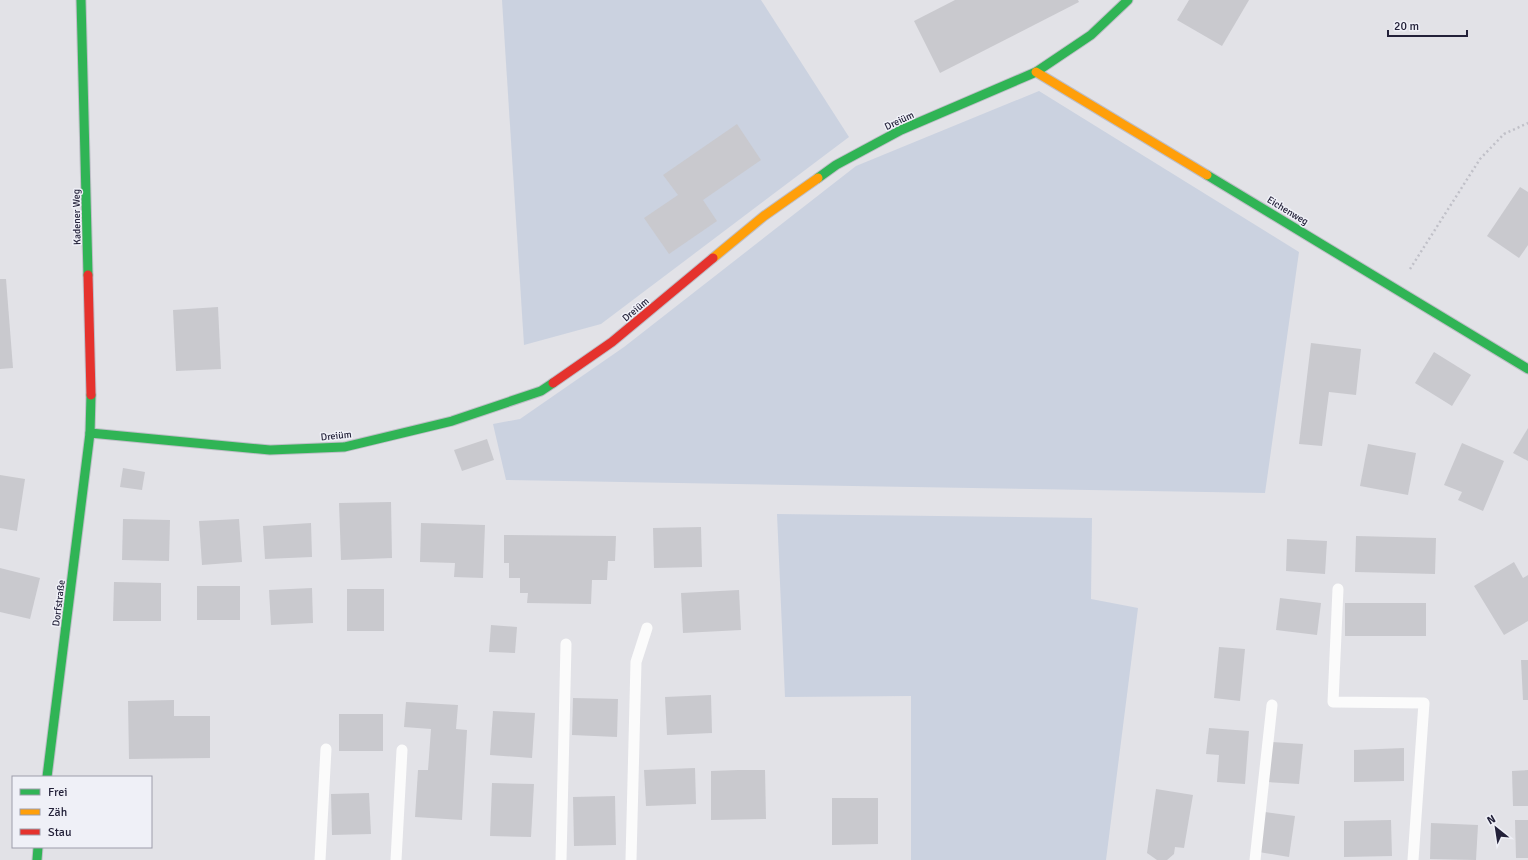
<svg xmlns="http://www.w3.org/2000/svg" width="1528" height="860" viewBox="0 0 1528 860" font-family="Signika,sans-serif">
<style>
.green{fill:#cbd2e0}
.building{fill:#c9c9ce}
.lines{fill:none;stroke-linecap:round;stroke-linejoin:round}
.fast-casing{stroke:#bebec7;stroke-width:11}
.slow-casing{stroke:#bebec7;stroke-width:11}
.jam-casing{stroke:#bebec7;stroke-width:11}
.path{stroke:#c0c0c8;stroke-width:2.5;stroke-dasharray:2 3;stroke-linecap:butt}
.lane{stroke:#fbfbfb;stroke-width:11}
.fast{stroke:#30b455;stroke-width:9}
.slow{stroke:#ff9f0a;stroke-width:9}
.jam{stroke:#e5322d;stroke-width:9}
.labels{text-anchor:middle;stroke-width:3;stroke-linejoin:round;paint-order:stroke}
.street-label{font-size:10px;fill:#232139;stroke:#eff0f7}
</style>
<rect width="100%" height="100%" fill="#e2e2e7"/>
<g class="green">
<path d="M502,0H761L849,137L601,324L524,345Z"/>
<path d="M1039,91L1299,252L1265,493L506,480L493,424L520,419L624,347L856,166Z"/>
<path d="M777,514L1092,518L1091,599L1138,608L1106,860H911V696L785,697Z"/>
</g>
<g class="building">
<path d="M955,0H1078L1079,2L940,73L914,21Z"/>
<path d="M1189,0H1249L1222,46L1177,20Z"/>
<path d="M737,124L761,160L703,200L717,221L669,254L644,218L678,195L663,175Z"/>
<path d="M1520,187L1528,192V245L1519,258L1487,236Z"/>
<path d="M0,279H6L13,368L0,369Z"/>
<path d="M218,307L221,369L176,371L173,310Z"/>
<path d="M1311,343L1361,349L1356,395L1329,392L1322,446L1299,444Z"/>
<path d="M1434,352L1471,375L1452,406L1415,383Z"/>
<path d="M1528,428V461L1513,453Z"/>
<path d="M487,439L494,460L462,471L454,450Z"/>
<path d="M1462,443L1504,461L1483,511L1458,500L1462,492L1444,485Z"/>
<path d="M1368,444L1416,453L1408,495L1360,486Z"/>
<path d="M123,468L145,472L142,490L120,487Z"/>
<path d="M0,475L25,479L17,531L0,528Z"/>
<path d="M391,502L392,558L341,560L339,503Z"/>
<path d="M123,519L170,520L169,561L122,560Z"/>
<path d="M239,519L242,562L202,565L199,521Z"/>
<path d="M311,523L312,557L265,559L263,526Z"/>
<path d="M421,523L485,525L483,578L454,577L455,563L420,562Z"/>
<path d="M701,527L702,567L654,568L653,528Z"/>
<path d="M504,535L616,536L615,561H608L607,580H592L591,604L527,603L528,593H520V578H509V563H504Z"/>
<path d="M1356,536L1436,538L1435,574L1355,572Z"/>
<path d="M1287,539L1327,541L1325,574L1286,571Z"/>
<path d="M1514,562L1523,578L1528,575V621L1504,635L1474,586Z"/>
<path d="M0,568L40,578L30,619L0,612Z"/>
<path d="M114,582L161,583V621H113Z"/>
<rect x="197" y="586" width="43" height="34"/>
<path d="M312,588L313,623L271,625L269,590Z"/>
<rect x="347" y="589" width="37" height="42"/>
<path d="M739,590L741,630L683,633L681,593Z"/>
<path d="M1280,598L1321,603L1317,635L1276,630Z"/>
<rect x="1345" y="603" width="81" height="33"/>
<path d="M491,625L517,627L515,653L489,652Z"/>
<path d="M1219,647L1245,649L1240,701L1214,698Z"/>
<path d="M1521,660H1528V700H1523Z"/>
<path d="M711,695L712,733L667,735L665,697Z"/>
<path d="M573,698L618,699L617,737L572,735Z"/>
<path d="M174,700V716H210V758L129,759L128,701Z"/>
<path d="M406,702L458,705L456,729L467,730L462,820L415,817L418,770H428L431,729L404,727Z"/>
<path d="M493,711L535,713L532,758L490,755Z"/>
<rect x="339" y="714" width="44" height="37"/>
<path d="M1209,728L1249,731L1245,784L1217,782L1219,755L1206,754Z"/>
<path d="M1272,742L1303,744L1299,784L1268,782Z"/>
<path d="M1404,748V781L1354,782V750Z"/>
<path d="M695,768L696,804L646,806L644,770Z"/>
<path d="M738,770H765L766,819L711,820V771Z"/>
<path d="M1528,770V806H1513L1512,771Z"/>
<path d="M492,783L534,784L531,837L490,836Z"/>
<path d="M1156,789L1193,795L1184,848L1175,847L1174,854L1167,860H1157L1147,853Z"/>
<path d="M369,793L371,834L332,835L331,794Z"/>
<path d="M615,796L616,845L574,846L573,797Z"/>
<path d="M832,798H878V844L832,845Z"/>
<path d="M1265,812L1295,816L1289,857L1259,852Z"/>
<path d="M1391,820L1392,856L1344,857V821Z"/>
<path d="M1515,820H1528V858H1516Z"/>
<path d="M1431,823L1478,825L1476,860L1430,859Z"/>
</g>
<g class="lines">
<defs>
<g id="fast">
<path d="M81,0L88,275"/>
<path d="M1207,175L1528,369"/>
<path d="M818,178L836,165L901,130L1036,72L1091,35L1128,0"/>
<path d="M90,433L270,450L344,447L452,421L541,391L553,383"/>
<path d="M47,777L90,433L91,395"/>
<path d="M37,860L38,847"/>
</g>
<g id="slow">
<path d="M1036,72L1207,175"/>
<path d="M713,258L764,216L818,178"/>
</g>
<g id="jam">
<path d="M88,275L91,395"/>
<path d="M553,383L612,342L713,258"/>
</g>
</defs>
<use href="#fast" class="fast-casing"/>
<use href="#slow" class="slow-casing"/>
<use href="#jam" class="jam-casing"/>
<path class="path" d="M1410,269L1480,159L1504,134L1528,123"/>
<g class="lane">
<path d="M1338,589L1333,702L1424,703L1413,860"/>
<path d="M320,860L326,749"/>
<path d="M396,860L402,750"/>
<path d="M561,860L566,644"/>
<path d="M631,860L636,662L647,628"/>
<path d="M1255,860L1272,705"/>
</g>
<use href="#fast" class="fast"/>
<use href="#slow" class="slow"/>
<use href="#jam" class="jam"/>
</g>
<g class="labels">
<g class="street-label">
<text transform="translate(899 120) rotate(-25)" y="4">Dreiüm</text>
<text transform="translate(1288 210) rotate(31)" y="4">Eichenweg</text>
<text transform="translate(76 217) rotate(-91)" y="4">Kadener Weg</text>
<text transform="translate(635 309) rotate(-40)" y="4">Dreiüm</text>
<text transform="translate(336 435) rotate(-6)" y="4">Dreiüm</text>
<text transform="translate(58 603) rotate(-83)" y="4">Dorfstraße</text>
</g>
</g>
<rect x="12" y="776" width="140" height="72" fill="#eff0f7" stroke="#9d9dab"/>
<rect x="20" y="789" width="20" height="6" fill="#30b455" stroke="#9d9dab"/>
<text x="48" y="796" font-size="12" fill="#232139">Frei</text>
<rect x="20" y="809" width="20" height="6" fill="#ff9f0a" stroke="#9d9dab"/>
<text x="48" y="816" font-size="12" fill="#232139">Zäh</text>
<rect x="20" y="829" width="20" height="6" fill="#e5322d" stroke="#9d9dab"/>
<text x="48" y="836" font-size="12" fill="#232139">Stau</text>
<g transform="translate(1496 828) rotate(330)" stroke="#eff0f7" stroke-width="3" paint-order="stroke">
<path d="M0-3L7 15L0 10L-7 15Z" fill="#232139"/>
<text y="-6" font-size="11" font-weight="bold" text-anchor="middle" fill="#232139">N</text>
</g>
<path d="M1388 30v6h79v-6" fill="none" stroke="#232139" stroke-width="2"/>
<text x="1394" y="30" font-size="12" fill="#232139" stroke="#eff0f7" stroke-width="3" paint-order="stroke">20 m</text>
</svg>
